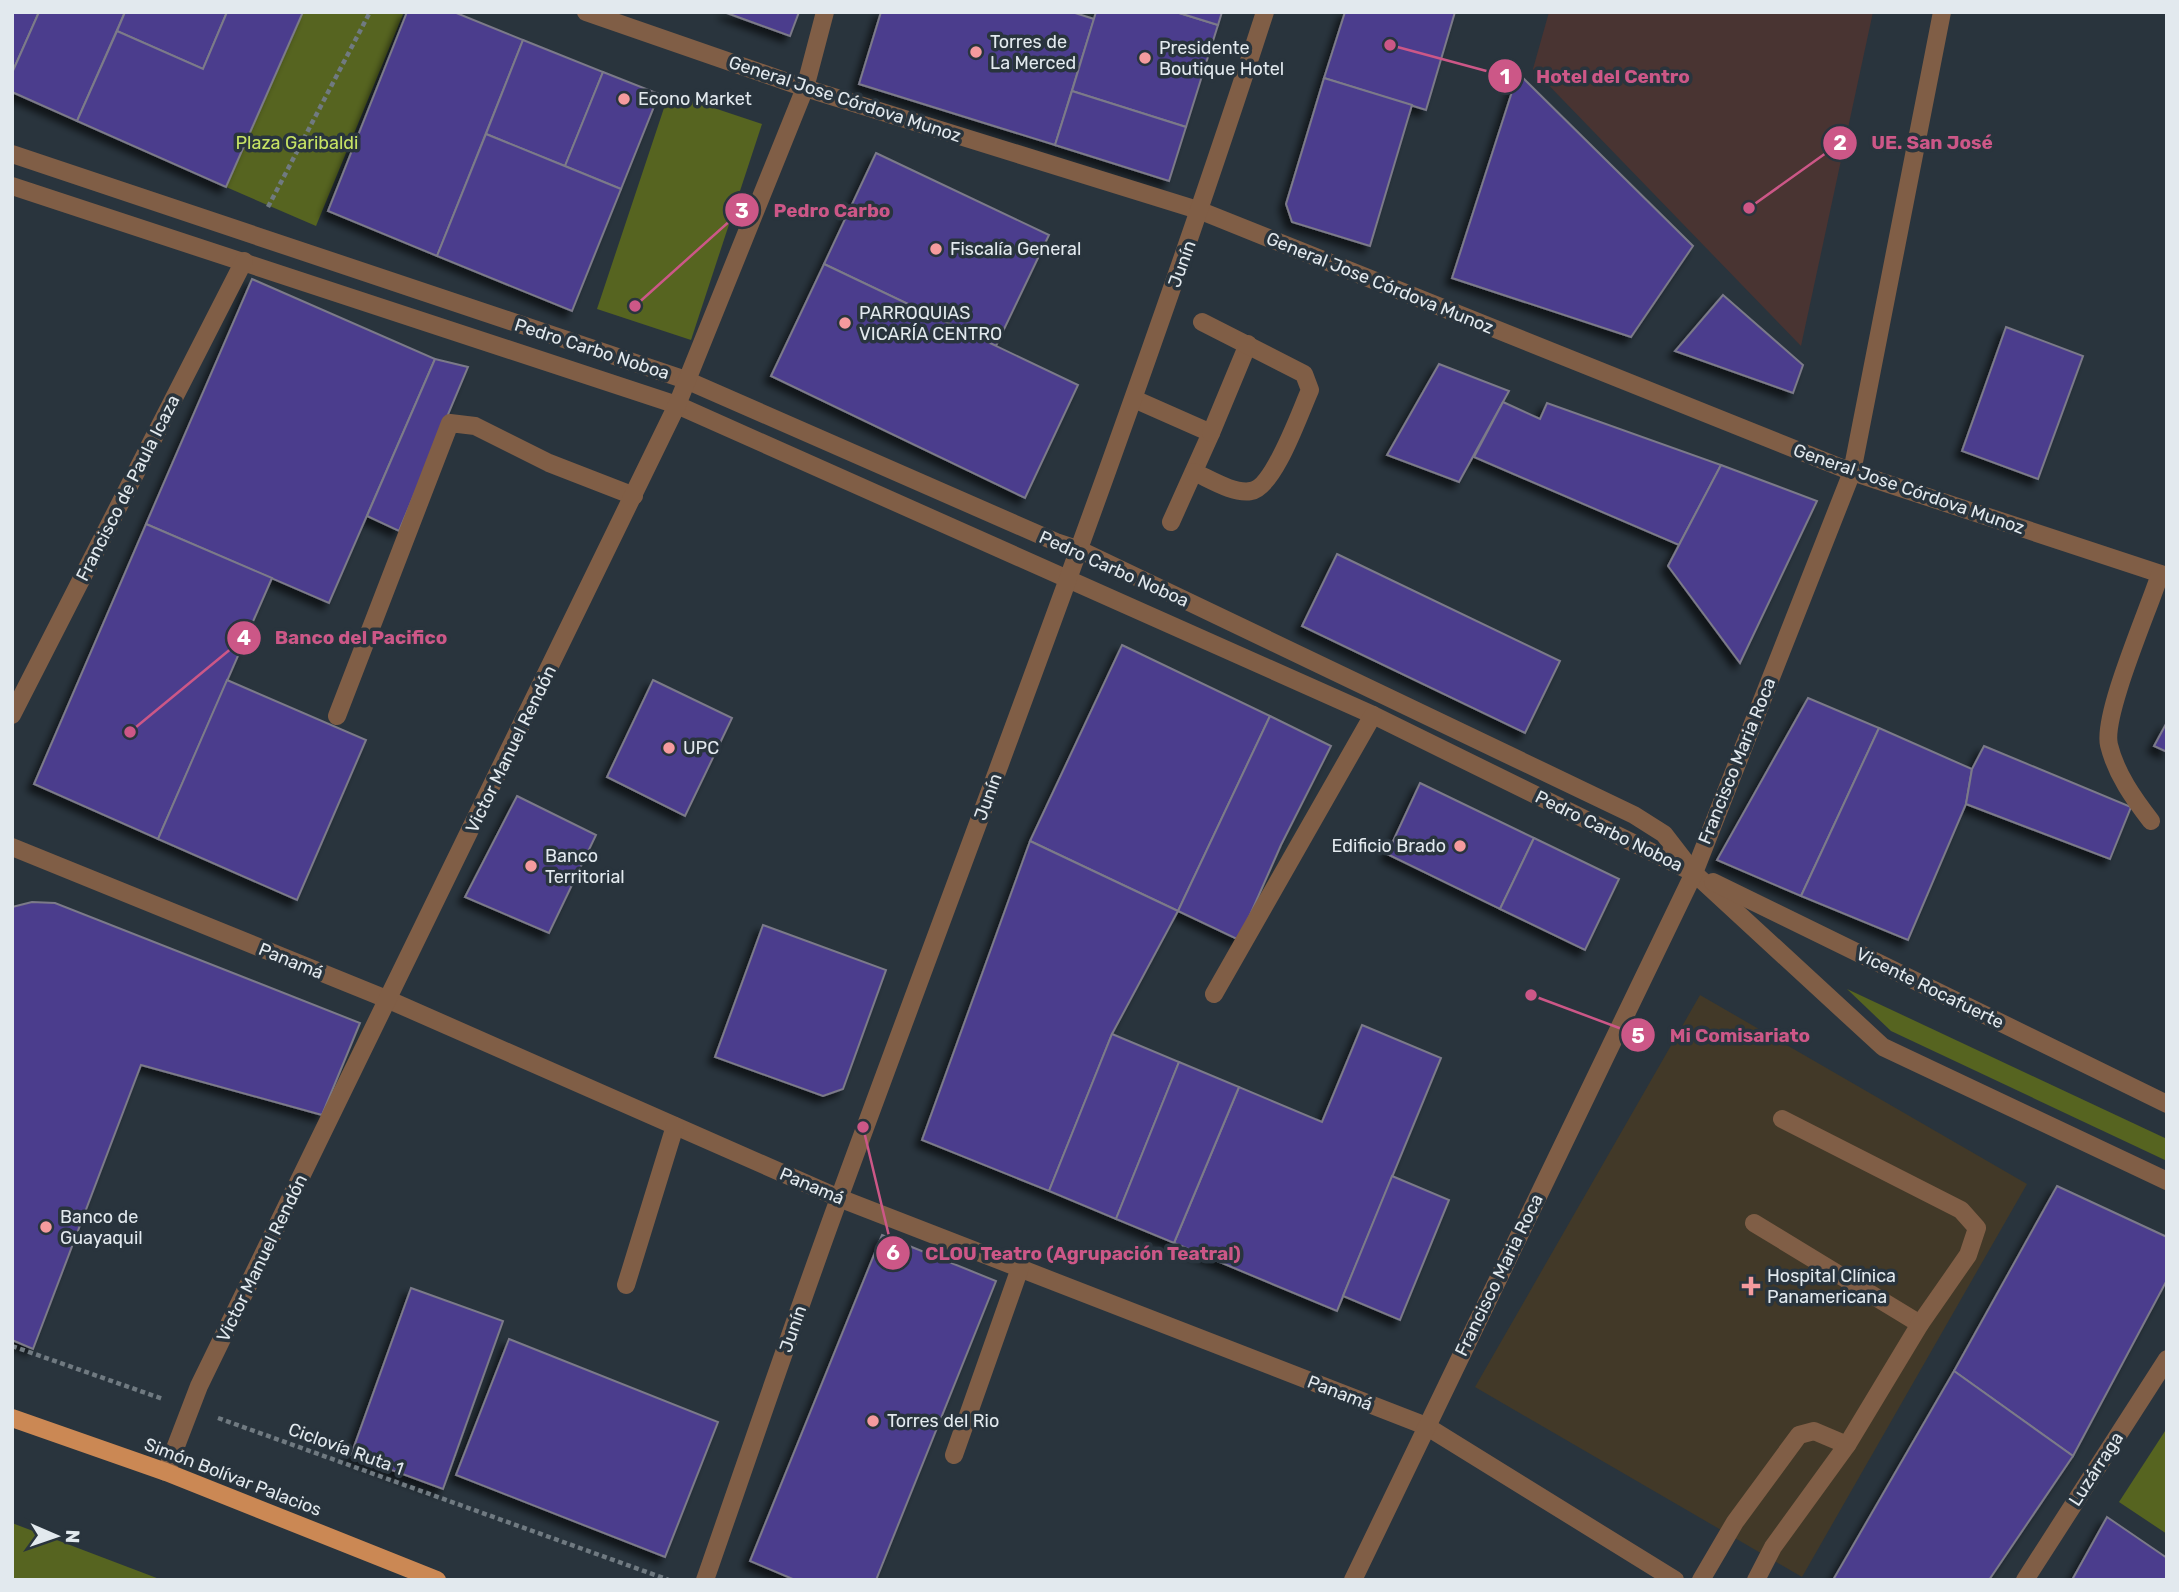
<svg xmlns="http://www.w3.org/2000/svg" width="2179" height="1592" viewBox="0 0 2179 1592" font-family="Rubik,sans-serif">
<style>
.education{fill:#493432}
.medical{fill:#423928}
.green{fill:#566420}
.building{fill:#4c3e8d;stroke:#7b7a89;stroke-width:2;filter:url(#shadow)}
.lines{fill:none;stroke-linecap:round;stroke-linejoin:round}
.path{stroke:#707a81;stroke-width:4.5;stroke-dasharray:5 3.5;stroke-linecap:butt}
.minor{stroke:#805e46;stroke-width:18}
.major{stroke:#cb8854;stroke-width:18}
.poi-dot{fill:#f59b9e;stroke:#29343d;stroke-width:2.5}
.labels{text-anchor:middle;stroke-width:7;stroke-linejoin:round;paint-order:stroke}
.poi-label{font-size:18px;fill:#e2e9ee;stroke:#29343d;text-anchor:start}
.street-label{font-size:18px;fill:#e2e9ee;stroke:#29343d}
.park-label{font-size:18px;fill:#c7e364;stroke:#29343d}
.leader{fill:none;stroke:#cc5787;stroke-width:2.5}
.callout-dot{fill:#cc5787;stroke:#29343d;stroke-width:2.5}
.mark-label{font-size:21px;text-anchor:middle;font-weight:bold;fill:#fff}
.callout-label{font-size:19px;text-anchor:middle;font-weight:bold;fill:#cc5787;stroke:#29343d;stroke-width:7;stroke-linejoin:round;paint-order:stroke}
</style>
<defs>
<filter id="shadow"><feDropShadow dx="-6" dy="6" stdDeviation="3.5" flood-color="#0009"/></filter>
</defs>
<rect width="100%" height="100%" fill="#29343d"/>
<path class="education" d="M1549,12H1873L1801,346L1533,69Z"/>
<path class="medical" d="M1700,995L2027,1184L1802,1577L1475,1387Z"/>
<g class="green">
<path d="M299,12H404L316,226L226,187Z"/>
<path d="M669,93L762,124L691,340L597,309Z"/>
<path d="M1847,989L2167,1139V1161L1891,1031Z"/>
<path d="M2167,1428V1534L2119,1502Z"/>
<path d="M12,1523L162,1580H12Z"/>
</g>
<g class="building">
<path d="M12,12H39L12,73Z"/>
<path d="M39,12H125L77,121L12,92V73Z"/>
<path d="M125,12H227L203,69L117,31Z"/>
<path d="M227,12H303L226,187L77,121L117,31L203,69Z"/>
<path d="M407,12H454L523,40L437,256L328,211Z"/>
<path d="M724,12H799L790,36Z"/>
<path d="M881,12H1072L1094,19L1055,145L859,84Z"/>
<path d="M1096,12H1176L1218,25L1186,127L1072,91Z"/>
<path d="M1176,12H1222L1218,25Z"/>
<path d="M1345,12H1455L1426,110L1324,78Z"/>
<path d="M523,40L603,72L565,166L486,134Z"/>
<path d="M603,72L659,94L621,189L565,166Z"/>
<path d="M1518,73L1693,246L1631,337L1452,278Z"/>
<path d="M1324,78L1412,105L1370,246L1292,222L1286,204Z"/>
<path d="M1072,91L1186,127L1169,181L1055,145Z"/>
<path d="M486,134L621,189L572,311L437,256Z"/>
<path d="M876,153L1049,235L996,346L824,264Z"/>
<path d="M824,264L1078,385L1025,498L771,376Z"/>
<path d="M252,279L435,359L329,603L146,524Z"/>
<path d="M1723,295L1803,365L1793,393L1675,351Z"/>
<path d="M2006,327L2083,356L2038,479L1962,451Z"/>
<path d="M435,359L468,367L399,531L367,516Z"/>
<path d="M1439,364L1509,391L1459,482L1387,455Z"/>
<path d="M1503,402L1540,419L1547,403L1721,465L1679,545L1474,457Z"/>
<path d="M1721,465L1817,501L1740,663L1668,566Z"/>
<path d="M146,524L272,578L158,839L34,784Z"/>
<path d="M1337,554L1560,661L1525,733L1302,626Z"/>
<path d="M1122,645L1270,716L1178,911L1030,841Z"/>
<path d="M227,680L366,740L297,900L158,839Z"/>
<path d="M653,680L732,718L685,816L607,777Z"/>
<path d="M1808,698L1879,728L1801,896L1717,860Z"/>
<path d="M1270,716L1331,746L1281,845L1239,940L1178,911Z"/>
<path d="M2167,722V752L2154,746Z"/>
<path d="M1879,728L1972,769L1966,804L1908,940L1801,896Z"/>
<path d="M1984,746L2131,807L2110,859L1966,804L1972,769Z"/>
<path d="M1420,783L1534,838L1500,909L1387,854Z"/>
<path d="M517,796L596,835L549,933L465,897Z"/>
<path d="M1534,838L1619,879L1585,950L1500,909Z"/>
<path d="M1030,841L1178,911L1112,1034L1049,1191L922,1140Z"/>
<path d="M32,902L55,903L360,1023L322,1115L141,1065L33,1349L12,1340V907Z"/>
<path d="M763,925L886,970L843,1089L823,1096L715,1057Z"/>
<path d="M1362,1025L1441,1058L1337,1311L1174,1243L1239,1087L1322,1122Z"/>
<path d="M1112,1034L1179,1062L1116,1219L1049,1191Z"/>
<path d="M1179,1062L1239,1087L1174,1243L1116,1219Z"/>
<path d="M1392,1176L1449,1200L1400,1320L1343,1296Z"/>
<path d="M2057,1186L2167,1237V1280L2073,1456L1954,1371Z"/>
<path d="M882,1235L996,1281L876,1580H795L750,1561Z"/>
<path d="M411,1288L503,1321L443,1489L351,1455Z"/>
<path d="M509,1339L718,1422L665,1557L456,1475Z"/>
<path d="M1954,1371L2073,1456L1989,1580H1833Z"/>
<path d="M2107,1517L2167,1558V1580H2072Z"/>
</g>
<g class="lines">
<g class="path">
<path d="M268,207L370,12"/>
<path d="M12,1346L163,1399"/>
<path d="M218,1418L669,1580"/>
</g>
<g class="minor">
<path d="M586,12L805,88L1201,211L1852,472L2167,576"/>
<path d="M12,154L686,380L1056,542L1080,550L1634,815L1664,834L1694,873L1883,1047L2167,1181"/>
<path d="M12,186L677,405L1373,715L1688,870"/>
<path d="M1134,399L1211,433L1171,522"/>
<path d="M1211,433L1248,344"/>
<path d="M1194,472C1210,479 1233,494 1251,491C1274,488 1300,412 1310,390L1304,374L1202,322"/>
<path d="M12,715L244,261"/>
<path d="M337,716L450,423L475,426L549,463L634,496"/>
<path d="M2151,821C2134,799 2116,774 2109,745C2102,715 2149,609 2160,574"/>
<path d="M12,847L389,1000L839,1198L1426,1426L1675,1580"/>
<path d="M1713,882L2167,1104"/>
<path d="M1214,994L1373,715"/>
<path d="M1754,1223L1920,1324"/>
<path d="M626,1285L675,1126"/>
<path d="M954,1455L1020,1268"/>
<path d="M166,1472L199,1386L677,405L805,88L825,12"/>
<path d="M705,1580C750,1451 794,1321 841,1193C985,801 1136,410 1265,12"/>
<path d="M1353,1580L1694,873L1852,472L1942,12"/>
<path d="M1701,1580L1735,1522L1799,1435L1814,1431L1847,1445"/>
<path d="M1756,1580L1773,1547L1847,1445L1920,1324L1968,1255L1977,1228L1961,1210L1782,1119"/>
<path d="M2025,1580L2167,1359"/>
</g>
<path class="major" d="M12,1418L166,1472L437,1580"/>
</g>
<g class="poi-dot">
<circle cx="976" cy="52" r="7"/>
<circle cx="1145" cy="58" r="7"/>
<circle cx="624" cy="99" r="7"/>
<circle cx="936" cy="249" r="7"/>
<circle cx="845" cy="323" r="7"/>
<circle cx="669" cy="748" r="7"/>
<circle cx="1460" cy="846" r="7"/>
<circle cx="531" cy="866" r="7"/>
<circle cx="46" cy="1227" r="7"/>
<path d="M1747.5 1275.5h7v7h7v7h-7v7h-7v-7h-7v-7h7z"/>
<circle cx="873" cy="1421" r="7"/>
</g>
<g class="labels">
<g class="poi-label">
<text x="990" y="48">Torres de<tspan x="990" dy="21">La Merced</tspan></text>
<text x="1159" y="54">Presidente<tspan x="1159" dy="21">Boutique Hotel</tspan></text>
<text x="638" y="105">Econo Market</text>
<text x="950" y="255">Fiscalía General</text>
<text x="859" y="319">PARROQUIAS<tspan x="859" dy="21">VICARÍA CENTRO</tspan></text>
<text x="683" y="754">UPC</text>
<text x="1446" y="852" text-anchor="end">Edificio Brado</text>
<text x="545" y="862">Banco<tspan x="545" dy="21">Territorial</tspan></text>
<text x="60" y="1223">Banco de<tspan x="60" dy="21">Guayaquil</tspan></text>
<text x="1767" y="1282">Hospital Clínica<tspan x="1767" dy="21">Panamericana</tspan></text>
<text x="887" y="1427">Torres del Rio</text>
</g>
<g class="street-label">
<text transform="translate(845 99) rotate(18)" y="6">General Jose Córdova Munoz</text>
<text transform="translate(1182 264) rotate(-70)" y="6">Junín</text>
<text transform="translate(1380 283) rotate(22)" y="6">General Jose Córdova Munoz</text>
<text transform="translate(592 349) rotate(18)" y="6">Pedro Carbo Noboa</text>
<text transform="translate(128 488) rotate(-63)" y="6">Francisco de Paula Icaza</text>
<text transform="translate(1909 489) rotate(19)" y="6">General Jose Córdova Munoz</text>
<text transform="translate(1114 569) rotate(24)" y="6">Pedro Carbo Noboa</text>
<text transform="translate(511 749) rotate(-64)" y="6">Victor Manuel Rendón</text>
<text transform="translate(1737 761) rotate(-68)" y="6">Francisco Maria Roca</text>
<text transform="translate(988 797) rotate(-70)" y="6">Junín</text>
<text transform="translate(1609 831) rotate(26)" y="6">Pedro Carbo Noboa</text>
<text transform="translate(291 961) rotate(22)" y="6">Panamá</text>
<text transform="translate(1930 988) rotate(26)" y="6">Vicente Rocafuerte</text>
<text transform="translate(812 1186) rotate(23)" y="6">Panamá</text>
<text transform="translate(262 1258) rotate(-64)" y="6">Victor Manuel Rendón</text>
<text transform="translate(1499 1275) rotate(-64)" y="6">Francisco Maria Roca</text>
<text transform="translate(793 1329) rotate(-71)" y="6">Junín</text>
<text transform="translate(1340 1393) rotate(21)" y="6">Panamá</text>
<text transform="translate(346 1449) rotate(20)" y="6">Ciclovía Ruta 1</text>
<text transform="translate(2096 1469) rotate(-57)" y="6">Luzárraga</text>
<text transform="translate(233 1477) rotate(21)" y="6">Simón Bolívar Palacios</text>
</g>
<g class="park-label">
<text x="297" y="149">Plaza Garibaldi</text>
</g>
</g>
<path class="leader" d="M1390 45L1505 76M1749 208L1840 143M635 306L742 210M130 732L244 638M1531 995L1638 1035M863 1127L893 1253"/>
<g class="callout-dot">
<circle cx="1390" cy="45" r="7"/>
<circle cx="1749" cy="208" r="7"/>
<circle cx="635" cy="306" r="7"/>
<circle cx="130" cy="732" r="7"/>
<circle cx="1531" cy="995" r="7"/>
<circle cx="863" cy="1127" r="7"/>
<circle cx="1505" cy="76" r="18"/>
<circle cx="1840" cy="143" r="18"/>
<circle cx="742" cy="210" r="18"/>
<circle cx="244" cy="638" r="18"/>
<circle cx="1638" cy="1035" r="18"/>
<circle cx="893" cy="1253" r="18"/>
</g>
<g class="mark-label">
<text x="1505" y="84">1</text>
<text x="1840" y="150">2</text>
<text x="742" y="218">3</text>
<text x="244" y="645">4</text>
<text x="1638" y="1043">5</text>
<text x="893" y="1260">6</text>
</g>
<g class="callout-label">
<text x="1613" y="83">Hotel del Centro</text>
<text x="1932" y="149">UE. San José</text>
<text x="832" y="217">Pedro Carbo</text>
<text x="361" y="644">Banco del Pacifico</text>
<text x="1740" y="1042">Mi Comisariato</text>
<text x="1083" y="1260">CLOU Teatro (Agrupación Teatral)</text>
</g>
<rect width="2179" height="1592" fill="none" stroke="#e2e9ee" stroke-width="28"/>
<g transform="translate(56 1536) rotate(92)" stroke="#29343d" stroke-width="5" paint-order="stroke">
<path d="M0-5L12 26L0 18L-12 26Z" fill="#e2e9ee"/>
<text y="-10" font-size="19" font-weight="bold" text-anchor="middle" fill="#e2e9ee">N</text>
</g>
</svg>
